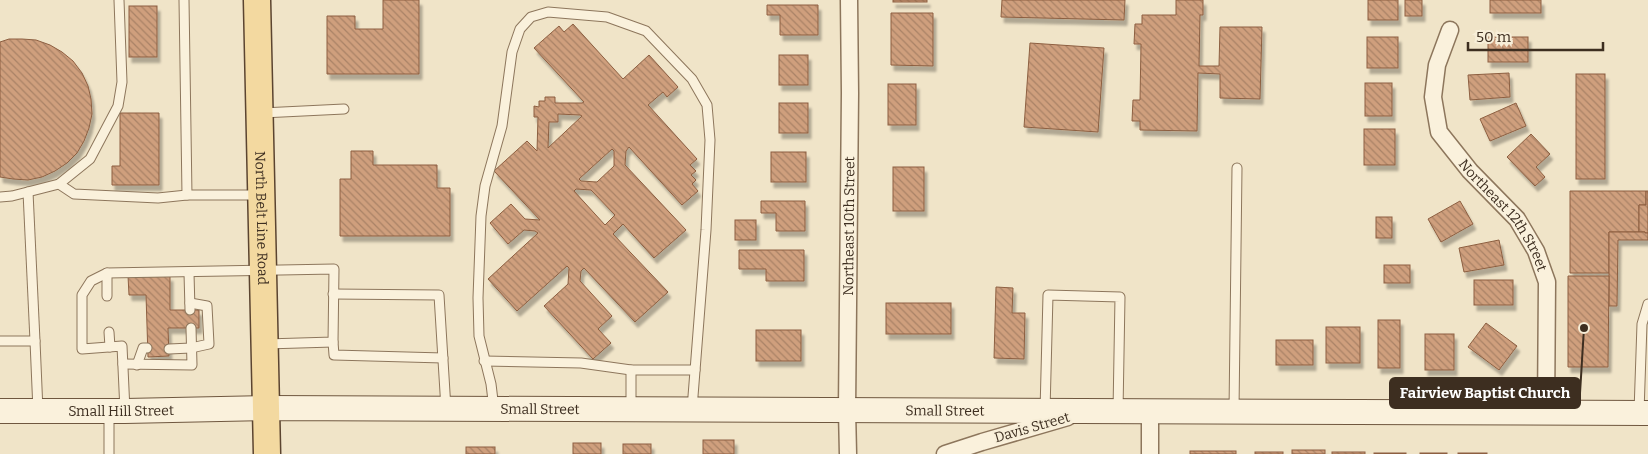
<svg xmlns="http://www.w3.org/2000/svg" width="1648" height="454" viewBox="0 0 1648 454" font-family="Bitter,serif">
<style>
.building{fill:url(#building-back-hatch);stroke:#8d5f41;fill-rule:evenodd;filter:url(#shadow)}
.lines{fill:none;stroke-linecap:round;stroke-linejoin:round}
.lane-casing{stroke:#8d765c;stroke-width:11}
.street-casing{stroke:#8d765c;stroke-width:19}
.secondary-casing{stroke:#6f573f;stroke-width:26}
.primary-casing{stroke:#5b4430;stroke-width:29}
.lane{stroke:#faf1dc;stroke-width:9}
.street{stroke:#faf1dc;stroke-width:16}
.secondary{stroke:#faf1dc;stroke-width:24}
.primary{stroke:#f3d9a0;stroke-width:26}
.labels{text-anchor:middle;stroke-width:4;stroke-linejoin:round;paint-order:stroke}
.street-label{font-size:14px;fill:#3d2e20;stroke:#f7eed8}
.leader{fill:none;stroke:#3d2e20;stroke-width:2}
.callout-dot{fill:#3d2e20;stroke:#f7eed8;stroke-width:2}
.callout{fill:#3d2e20;stroke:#3d2e20;stroke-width:2}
.callout-label{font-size:15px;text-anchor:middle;font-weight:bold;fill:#fff}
</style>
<defs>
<pattern id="building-back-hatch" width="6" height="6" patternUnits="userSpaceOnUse" patternTransform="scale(1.25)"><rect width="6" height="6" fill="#cf9f7d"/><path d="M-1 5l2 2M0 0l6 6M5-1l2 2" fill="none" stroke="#a98266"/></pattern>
<filter id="shadow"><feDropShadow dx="3" dy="5.5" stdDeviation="1" flood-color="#0004"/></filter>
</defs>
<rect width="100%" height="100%" fill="#f0e4c8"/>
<g class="building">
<path d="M383,0H419V74H327V16H355V29H383Z"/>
<rect x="893" y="0" width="34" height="2"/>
<path d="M1002,0H1125L1124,20L1001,17Z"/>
<path d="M1176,0H1203V15H1200L1199,66H1219L1220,27H1262L1260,99L1220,98V74L1198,73L1197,131L1140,130V121H1132L1133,100H1140L1141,44H1134L1135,24H1142V15H1176Z"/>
<rect x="1368" y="0" width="30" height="20"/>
<rect x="1405" y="0" width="17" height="16"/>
<rect x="1490" y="0" width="51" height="13"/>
<path d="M767,5H818V35H780V15H767Z"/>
<rect x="129" y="6" width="28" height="51"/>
<path d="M891,13H933V66L891,65Z"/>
<path d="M573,24L623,79L649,55L678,87L667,97L663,92L648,105L697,159L690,165L696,171L691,175L696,180L692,184L698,191L682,205L629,147L626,151L625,165L686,230L654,258L623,224L613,234L668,292L635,322L584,268L581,271L580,281L612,316L598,329L611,343L593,359L544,306L568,284L569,268L567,266L517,311L488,279L538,233L535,231L524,230L508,244L490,223L511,204L525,219L540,220L494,171L527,141L537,151L538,117H534V106L539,107V101H545V97H555V103H582L584,102L534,48L559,26L564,32ZM558,114L580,115L582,116L548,148L549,122H558ZM612,149L614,151V166L597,182L581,181L579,179ZM576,189L591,190L615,215L605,225L574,191Z"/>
<rect x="1367" y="37" width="31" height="31"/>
<rect x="1488" y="37" width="40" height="25"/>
<path d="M9,39H22L36,40L50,45L62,52L73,61L82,73L88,86L91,99L92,114L89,128L84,141L77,153L67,163L55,171L42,177L28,180L13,179L0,177V42Z"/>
<path d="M1030,43L1104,48L1098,132L1024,127Z"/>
<rect x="779" y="55" width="29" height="30"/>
<path d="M1509,73L1510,97L1470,100L1468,75Z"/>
<rect x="1576" y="74" width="29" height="105"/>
<rect x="1365" y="83" width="27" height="33"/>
<rect x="888" y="84" width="28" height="41"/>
<rect x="779" y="103" width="29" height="30"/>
<path d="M1516,103L1526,126L1490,141L1480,119Z"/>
<path d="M120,113H159V185H112V166H120Z"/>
<rect x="1364" y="129" width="31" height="36"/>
<path d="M1531,134L1550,154L1536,167L1545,177L1535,186L1507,157Z"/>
<path d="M351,151H373V165H437V188H450V236H340V179H351Z"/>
<rect x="771" y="152" width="35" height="30"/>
<rect x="893" y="167" width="31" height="44"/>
<path d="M1570,191H1646V205H1639V232H1609V273H1570Z"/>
<path d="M1646,191H1648V233H1645V232H1639V205H1646Z"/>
<path d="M761,201H805V231H776V213H761Z"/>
<path d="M1460,201L1473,224L1441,242L1428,219Z"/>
<rect x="1376" y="217" width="16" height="21"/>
<rect x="735" y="220" width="21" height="20"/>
<path d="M1609,232H1645V233H1648V240H1618L1617,306H1609Z"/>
<path d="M1499,240L1504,265L1464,272L1459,248Z"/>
<path d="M739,250H804V281H766V269H739Z"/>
<rect x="1384" y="265" width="26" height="18"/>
<path d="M128,276H170V310H199V328H168L169,356L148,357L146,295H129Z"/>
<path d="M1568,276H1609L1608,367H1568Z"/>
<rect x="1474" y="280" width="39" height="25"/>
<path d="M996,287L1013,288L1012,313H1025L1024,359L994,358Z"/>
<rect x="886" y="303" width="65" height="31"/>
<rect x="1378" y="320" width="22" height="48"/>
<path d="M1486,323L1517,346L1499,370L1468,347Z"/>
<rect x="1326" y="327" width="34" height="36"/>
<rect x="756" y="330" width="45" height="31"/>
<rect x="1425" y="334" width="29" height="36"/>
<rect x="1276" y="340" width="37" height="25"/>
<rect x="703" y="440" width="31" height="14"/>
<rect x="573" y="443" width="28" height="11"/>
<rect x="623" y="444" width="28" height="10"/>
<rect x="466" y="447" width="29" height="7"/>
<rect x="1292" y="450" width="33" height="4"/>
<rect x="1190" y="451" width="46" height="3"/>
<rect x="1255" y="452" width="28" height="2"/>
<rect x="1332" y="452" width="33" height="2"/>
<rect x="1374" y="453" width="32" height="1"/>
<rect x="1420" y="453" width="27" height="1"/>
<rect x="1458" y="453" width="29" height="1"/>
</g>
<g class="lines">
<defs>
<g id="lane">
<path d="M184,0L187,195H259"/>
<path d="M262,113L344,109"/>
<path d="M59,184L74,194L158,198L187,195"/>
<path d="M28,192L35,341"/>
<path d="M0,197L12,196L59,184L90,159L118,106L122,82L119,0"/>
<path d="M107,273V296"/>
<path d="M189,273L190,310"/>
<path d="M333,294L439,295L446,409"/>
<path d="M109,332L110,347"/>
<path d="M0,341H35L38,411"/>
<path d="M333,342L334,355L443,358"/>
<path d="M169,349L191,348L209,344L207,306L190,303"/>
<path d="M484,361L581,363L631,370H695"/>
<path d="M123,364L192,365L191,328"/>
<path d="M137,365L143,348H147"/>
<path d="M494,409L491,384L479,336L478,298L481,216L485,186L502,126L512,52L520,29L531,17L548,12L607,17L646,31L692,79L707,105L710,140L706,230L692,409"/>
<path d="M631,409V370"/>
<path d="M125,411L122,346L82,349V295L91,281L107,273L334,269L333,342L266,344"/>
<path d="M1045,411L1048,295L1120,297L1118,411"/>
<path d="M1234,411L1237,168"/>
<path d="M1639,412L1642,324L1648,304"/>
<path d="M109,454V411"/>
</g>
<g id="street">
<path id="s1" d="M1450,30L1437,65L1433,97L1439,132L1470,171L1517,219L1536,251L1547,282L1546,413"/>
<path d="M1150,411V454"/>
<path id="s2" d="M848,454L847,410L850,93L849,0"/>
<path d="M945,454L982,442L1068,417"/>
</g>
<g id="secondary">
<path id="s3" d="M0,411H125L267,408L1648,413"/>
</g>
<g id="primary">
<path id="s4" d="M257,0L267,454"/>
</g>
</defs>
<use href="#lane" class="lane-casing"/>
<use href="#street" class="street-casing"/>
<use href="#secondary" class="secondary-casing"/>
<use href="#primary" class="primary-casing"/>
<use href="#lane" class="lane"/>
<use href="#street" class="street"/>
<use href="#secondary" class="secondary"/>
<use href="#primary" class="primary"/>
</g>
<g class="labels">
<g class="street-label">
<text dy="5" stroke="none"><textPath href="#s1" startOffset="211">Northeast 12th Street</textPath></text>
<text dy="5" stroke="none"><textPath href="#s4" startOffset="218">North Belt Line Road</textPath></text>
<text dy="5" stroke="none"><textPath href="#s2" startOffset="228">Northeast 10th Street</textPath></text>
<text dy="5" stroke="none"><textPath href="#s3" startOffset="540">Small Street</textPath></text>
<text dy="5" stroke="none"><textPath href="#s3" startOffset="121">Small Hill Street</textPath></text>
<text dy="5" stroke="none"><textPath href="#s3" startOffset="945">Small Street</textPath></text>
<text transform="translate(1032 427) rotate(-16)" y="5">Davis Street</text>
</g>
</g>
<path class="leader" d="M1584 328L1580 393"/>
<circle class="callout-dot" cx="1584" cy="328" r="5"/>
<rect class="callout" x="1390" y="378" width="190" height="30" rx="5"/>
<g class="callout-label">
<text x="1485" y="398">Fairview Baptist Church</text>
</g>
<path d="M1468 42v8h135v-8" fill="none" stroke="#3d2e20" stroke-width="2.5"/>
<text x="1476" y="42" font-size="15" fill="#3d2e20" stroke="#f7eed8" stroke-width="4" paint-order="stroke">50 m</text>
</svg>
